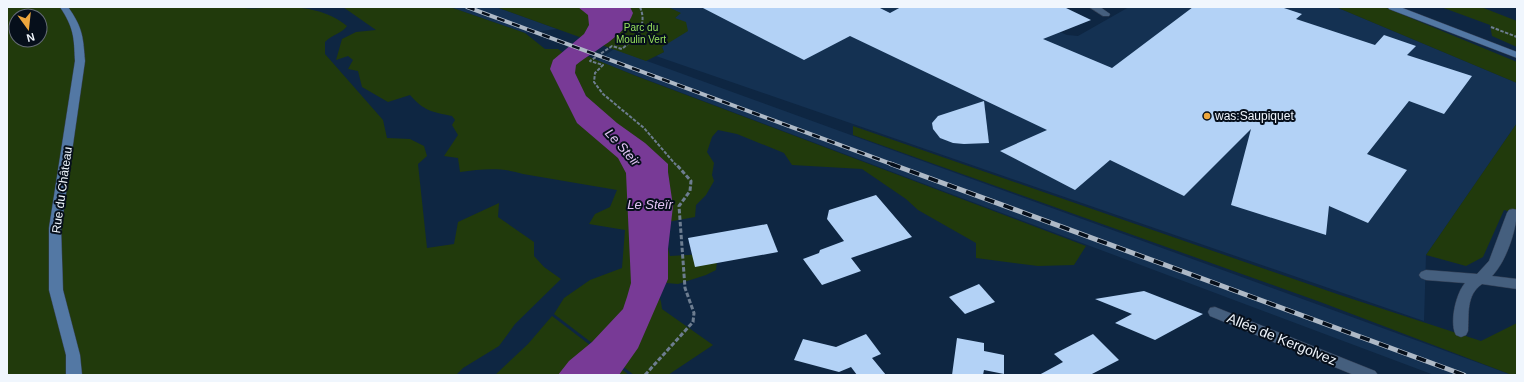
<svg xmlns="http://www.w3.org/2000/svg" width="1524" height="382" viewBox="0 0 1524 382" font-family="Arial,sans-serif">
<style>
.built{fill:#143152}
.green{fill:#213a0c;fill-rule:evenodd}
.water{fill:#783a96}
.building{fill:#b3d2f6}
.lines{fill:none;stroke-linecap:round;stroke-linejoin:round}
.street-casing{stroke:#354156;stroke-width:1}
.secondary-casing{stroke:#354156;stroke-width:1}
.path-far1{stroke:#6d7d90;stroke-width:2;stroke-dasharray:3.5 1.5;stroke-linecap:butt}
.path{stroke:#6d7d90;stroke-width:3;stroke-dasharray:4.5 2;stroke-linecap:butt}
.street{fill:#455f7e;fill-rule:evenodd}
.secondary{fill:#5378a4;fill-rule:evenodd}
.rail-far1-casing{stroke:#aeb9c6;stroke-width:4}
.rail-casing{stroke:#aeb9c6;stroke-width:5}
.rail-far1{stroke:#060f1b;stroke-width:2.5;stroke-dasharray:8;stroke-linecap:butt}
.rail{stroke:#060f1b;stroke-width:3.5;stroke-dasharray:10;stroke-linecap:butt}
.poi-dot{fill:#eea73d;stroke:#060f1b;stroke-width:1.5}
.labels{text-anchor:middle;stroke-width:4;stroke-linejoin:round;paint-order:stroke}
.far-park-label{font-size:10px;fill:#98e25d;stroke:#060f1b}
.poi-label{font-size:12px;fill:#f0f6fd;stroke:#060f1b;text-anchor:start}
.street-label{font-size:12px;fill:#f0f6fd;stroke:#060f1b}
.water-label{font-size:13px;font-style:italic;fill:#e1c3f2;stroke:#060f1b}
.near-street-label{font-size:14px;fill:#f0f6fd;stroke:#060f1b}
</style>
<rect width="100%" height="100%" fill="#0e2642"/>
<g class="built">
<path d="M450,7H496L557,29L525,33Z"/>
<path d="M668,7H1002L1067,35L1078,36L1129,7H1336L1517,83V123L1426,255L1424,321L656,56L664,52L662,47L675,18L680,13Z"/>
<path d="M614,49L1476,362L1512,375H1434L597,61Z"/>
</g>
<g class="green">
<path d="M7,7H240C251,10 262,8 273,7C299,6 326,9 347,26C341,34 333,34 325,42V54L383,120L387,138L410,139L424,146L427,156L418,164L427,248L454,244L458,222L499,203L498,217L534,242V256L544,267L561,279L515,324L499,346L463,368L456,375H7ZM16,16H40V40H16Z"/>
<path d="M343,7H450L525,33L545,49H558L568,56H587L636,76L1086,246L1074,265L1038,266L976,258V243L918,210L906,199L862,169L792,165L784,153L737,134L718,130L712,137L707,152L714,163L712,175L714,181L706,195L696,205L695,217L662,223L670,256L705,254L717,262L716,270L706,275L678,284L655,282L661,302L662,309L713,345L668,375H634L554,314L564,298L590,280L622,268L625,230L589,224L595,214L610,207L617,190L523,174C502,167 482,169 460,172L458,158L444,156L458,135L452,125L455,120L452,116C432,112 424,111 410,95L388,102L362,87L358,71L348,69L353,60L348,56L336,60L342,39L356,32L376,30Z"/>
<path d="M496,7H668L681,13L675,18L686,22L688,31L662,47L664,52L646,61Z"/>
<path d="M1336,7H1384L1517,62V83Z"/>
<path d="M1441,7H1481L1517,21V47L1492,36L1490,25Z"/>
<path d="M1517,123V214L1504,210L1483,257L1466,266L1426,255Z"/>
<path d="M853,126L1337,294L1481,341L1517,323V375H1512L1323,303L853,135Z"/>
<path d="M552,316L629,375H495L528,344Z"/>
</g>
<path class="water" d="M578,7H630L633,13C625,37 594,50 576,65L575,73L586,96L617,123L645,143L668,164V172L673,206L668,249V279L638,348L619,375H558L569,361L592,342L623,309L627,297L631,283L626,173L618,158L577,123L550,69L553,60L584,34L589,25L588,15Z"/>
<g class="building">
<path d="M701,7H878L890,13L901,7H1064L1091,20L1043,39L1112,68L1193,7H1281L1302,14L1296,19L1375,45L1384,35L1416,46L1407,55L1472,76L1444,114L1409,101L1367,154L1407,170L1368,223L1329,206L1326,235L1231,205L1251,129L1184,196L1110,160L1075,190L1000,151L1047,130L850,36L804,60Z"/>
<path d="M984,101L989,143L964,144L953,143L940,138L933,129L932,123L938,116Z"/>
<path d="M876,195L912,237L851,258L861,271L822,285L803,259L819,253L820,250L844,241L827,219L829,210Z"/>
<path d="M767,224L778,252L695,267L688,238Z"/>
<path d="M979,284L995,302L965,314L949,297Z"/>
<path d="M1144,291L1203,314L1155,340L1115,323L1132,314L1095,299Z"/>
<path d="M866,334L881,354L872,358L886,375H857L851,367L839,372L794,360L803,339L836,347Z"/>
<path d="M1093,334L1119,360L1090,375H1039L1063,362L1054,354Z"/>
<path d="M957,338L984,343V351L1004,355V374L984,370L983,375H952Z"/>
</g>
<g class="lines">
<defs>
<g id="street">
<path d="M1089,7H1100L1110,14L1109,16H1103Z"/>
<path d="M1513,209L1517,210C1517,229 1506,262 1492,276L1517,279V289L1482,284C1466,295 1469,314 1468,331L1466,335L1461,337L1456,335C1449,323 1456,293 1465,283L1426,280L1421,278L1419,275L1421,272L1426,270L1477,274L1489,261L1507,213L1509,210Z"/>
<path d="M1215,307L1375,371L1378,375H1354L1210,316L1208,312L1210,308Z"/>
</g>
<g id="secondary">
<path d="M60,7H68C83,28 83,37 85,61L61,228L63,290L80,355L82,375H66V355L49,290V228L75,61C74,37 74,28 60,7Z"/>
<path d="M1388,7H1400L1517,52V58L1389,9Z"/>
</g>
</defs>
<use href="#street" class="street-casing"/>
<use href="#secondary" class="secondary-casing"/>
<g class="path-far1">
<path d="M640,7C648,26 636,37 622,49L612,46L590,61L603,65L595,73L594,82L603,94L644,128L676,165"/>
<path d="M1491,27L1517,37"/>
</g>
<path class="path" d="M645,375L693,322L694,313L685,288L679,206L690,191L691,181L676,164"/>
<use href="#street" class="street"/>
<use href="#secondary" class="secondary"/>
<defs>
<path id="rail-far1" d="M467,7L894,165"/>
<path id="rail" d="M891,164L1464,375"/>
</defs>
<use href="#rail-far1" class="rail-far1-casing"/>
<use href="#rail" class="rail-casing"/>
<use href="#rail-far1" class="rail-far1"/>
<use href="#rail" class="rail"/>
</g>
<circle class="poi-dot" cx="1207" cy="116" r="4"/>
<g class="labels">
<g class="far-park-label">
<text x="641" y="31">Parc du<tspan x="641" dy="12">Moulin Vert</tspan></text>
</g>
<g class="poi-label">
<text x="1215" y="120">was:Saupiquet</text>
</g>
<g class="street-label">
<text transform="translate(62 190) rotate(-82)" y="4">Rue du Château</text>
</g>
<g class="water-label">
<text transform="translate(623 147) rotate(48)" y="5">Le Steir</text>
<text x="650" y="209">Le Steïr</text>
</g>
<g class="near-street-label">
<text transform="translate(1282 339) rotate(22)" y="5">Allée de Kergolvez</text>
</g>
</g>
<rect width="1524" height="382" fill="none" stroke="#f0f6fd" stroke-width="16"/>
<g transform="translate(28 28) rotate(165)"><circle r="19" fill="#060f1b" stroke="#646b75"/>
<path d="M0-3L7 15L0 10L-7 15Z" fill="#eea73d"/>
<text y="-6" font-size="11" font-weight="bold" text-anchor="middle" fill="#f0f6fd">N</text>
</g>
</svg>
